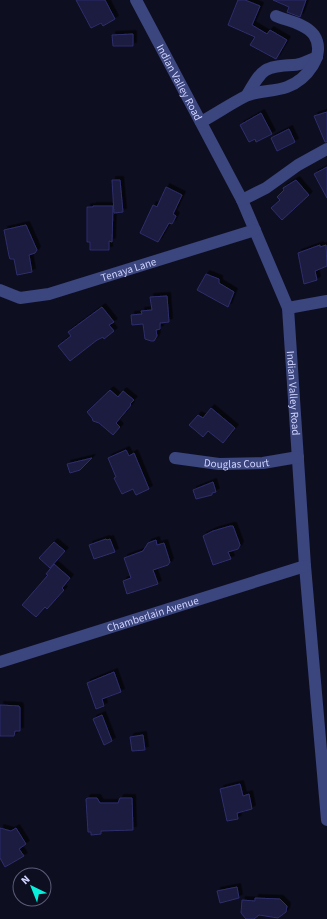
<svg xmlns="http://www.w3.org/2000/svg" width="327" height="919" viewBox="0 0 327 919" font-family="'Source Sans 3',sans-serif">
<style>
.building{fill:#1b1b41;stroke:#2e2e6c;filter:url(#shadow)}
.lines{fill:none;stroke-linecap:round;stroke-linejoin:round}
.minor{stroke:#3b457e;stroke-width:12}
.labels{text-anchor:middle;stroke-width:4;stroke-linejoin:round;paint-order:stroke}
.street-label{font-size:11px;fill:#cfd3fd;stroke:#0e0e21}
</style>
<defs>
<filter id="shadow"><feDropShadow dx="3.5" dy="-3.5" stdDeviation="0" flood-color="#0009"/></filter>
</defs>
<rect width="100%" height="100%" fill="#0e0e21"/>
<g class="building">
<path d="M76,0H105L115,19L103,26L101,23L91,28Z"/>
<path d="M238,0H245L260,6L252,25L267,34L270,30L287,40L276,59L250,45L255,37L228,25Z"/>
<path d="M273,0H306L300,17L287,12L289,7Z"/>
<path d="M133,34V46H113L112,35Z"/>
<path d="M327,112V142H325L314,116Z"/>
<path d="M261,113L272,134L256,142L255,139L249,142L240,125Z"/>
<path d="M289,129L295,142L277,151L271,138Z"/>
<path d="M327,167V198L314,174Z"/>
<path d="M112,180H120L123,212L114,213Z"/>
<path d="M296,180L309,195L282,220L271,208L280,200L277,197L284,190L283,188Z"/>
<path d="M166,187L182,195L173,214L176,216L172,224L169,223L158,242L140,233L153,205L157,207Z"/>
<path d="M93,206H113L112,242L109,241V250H90V242H87V207H93Z"/>
<path d="M26,225L37,250L35,253L29,255L32,272L17,275L14,259H10L9,256L4,230Z"/>
<path d="M320,245V247L326,245L327,266L315,271L317,280L304,284L298,253Z"/>
<path d="M206,274L219,279V283L234,292L228,307L197,290Z"/>
<path d="M167,296L169,322L160,323V329L156,330L157,336L154,341H151L145,339L143,324L132,325L131,315L142,314L141,311L152,310L150,297Z"/>
<path d="M102,307L114,322L109,325L114,331L104,339L103,337L97,340L70,361L58,346L71,336L68,332Z"/>
<path d="M110,390L118,397L123,391L134,400L130,404L131,405L116,423L120,427L113,435L99,423L93,421L92,418L87,412Z"/>
<path d="M211,408L235,428L223,443L208,431L203,437L189,425L198,415L203,418Z"/>
<path d="M126,450L129,456L134,453L149,489L136,495L133,489L122,494L114,478L116,477L108,458Z"/>
<path d="M92,458L80,470L70,473L67,464Z"/>
<path d="M213,482L216,492L212,493V495L196,499L193,490Z"/>
<path d="M230,526H233L240,545L238,549L228,552L231,559L213,565L203,536L213,531Z"/>
<path d="M106,539L107,540L110,539L115,552L94,559L89,545Z"/>
<path d="M156,540L157,545L164,543L170,562L168,565L153,570L158,584L127,594L123,581L131,578L124,558L143,551L148,543Z"/>
<path d="M54,542L65,551L50,568L39,558Z"/>
<path d="M54,564L70,578L62,588L64,590L47,609L45,607L36,617L22,605L48,575L46,574Z"/>
<path d="M114,672L121,692L102,699L104,706L96,709L87,683Z"/>
<path d="M0,705L19,706L20,708V731H15L14,736H0Z"/>
<path d="M102,715L112,741L104,745L93,719Z"/>
<path d="M143,735L145,750L132,751L130,737Z"/>
<path d="M240,784L243,796L249,794L252,809L237,813L238,819L227,821L220,789Z"/>
<path d="M88,798H97L100,803H118L120,798H132L133,830L101,831V834L91,835V832H88L86,799Z"/>
<path d="M0,828L11,831L16,828L26,844L19,849L24,856L5,867L0,858Z"/>
<path d="M237,887L239,898L220,903L217,891Z"/>
<path d="M255,898L280,899L287,906L286,912L278,918L259,915L254,919H246L241,913L242,900L255,901Z"/>
</g>
<g class="lines">
<g class="minor">
<path id="s1" d="M136,0L242,200L288,308L305,566L327,820"/>
<path d="M247,95C262,70 263,66 293,65C301,65 309,60 317,57"/>
<path d="M201,122C216,114 230,104 246,96C258,90 274,92 287,87C306,80 327,55 314,35C306,24 288,21 276,16"/>
<path d="M242,200L266,188L298,165L327,149"/>
<path id="s2" d="M0,290L20,298L49,294L255,230"/>
<path d="M288,308L327,301"/>
<path id="s3" d="M175,458L219,464L263,463L298,457"/>
<path id="s4" d="M0,662L305,566"/>
</g>
</g>
<g class="labels">
<g class="street-label">
<text dy="4" stroke="none"><textPath href="#s1" startOffset="93">Indian Valley Road</textPath></text>
<text dy="4" stroke="none"><textPath href="#s2" startOffset="134">Tenaya Lane</textPath></text>
<text dy="4" stroke="none"><textPath href="#s1" startOffset="429">Indian Valley Road</textPath></text>
<text dy="4" stroke="none"><textPath href="#s3" startOffset="62">Douglas Court</textPath></text>
<text dy="4" stroke="none"><textPath href="#s4" startOffset="160">Chamberlain Avenue</textPath></text>
</g>
</g>
<g transform="translate(32 887) rotate(317)"><circle r="19" fill="#0e0e21" stroke="#5b5d79"/>
<path d="M0-3L7 15L0 10L-7 15Z" fill="#08f0db"/>
<text y="-6" font-size="11" font-weight="bold" text-anchor="middle" fill="#cfd3fd">N</text>
</g>
</svg>
